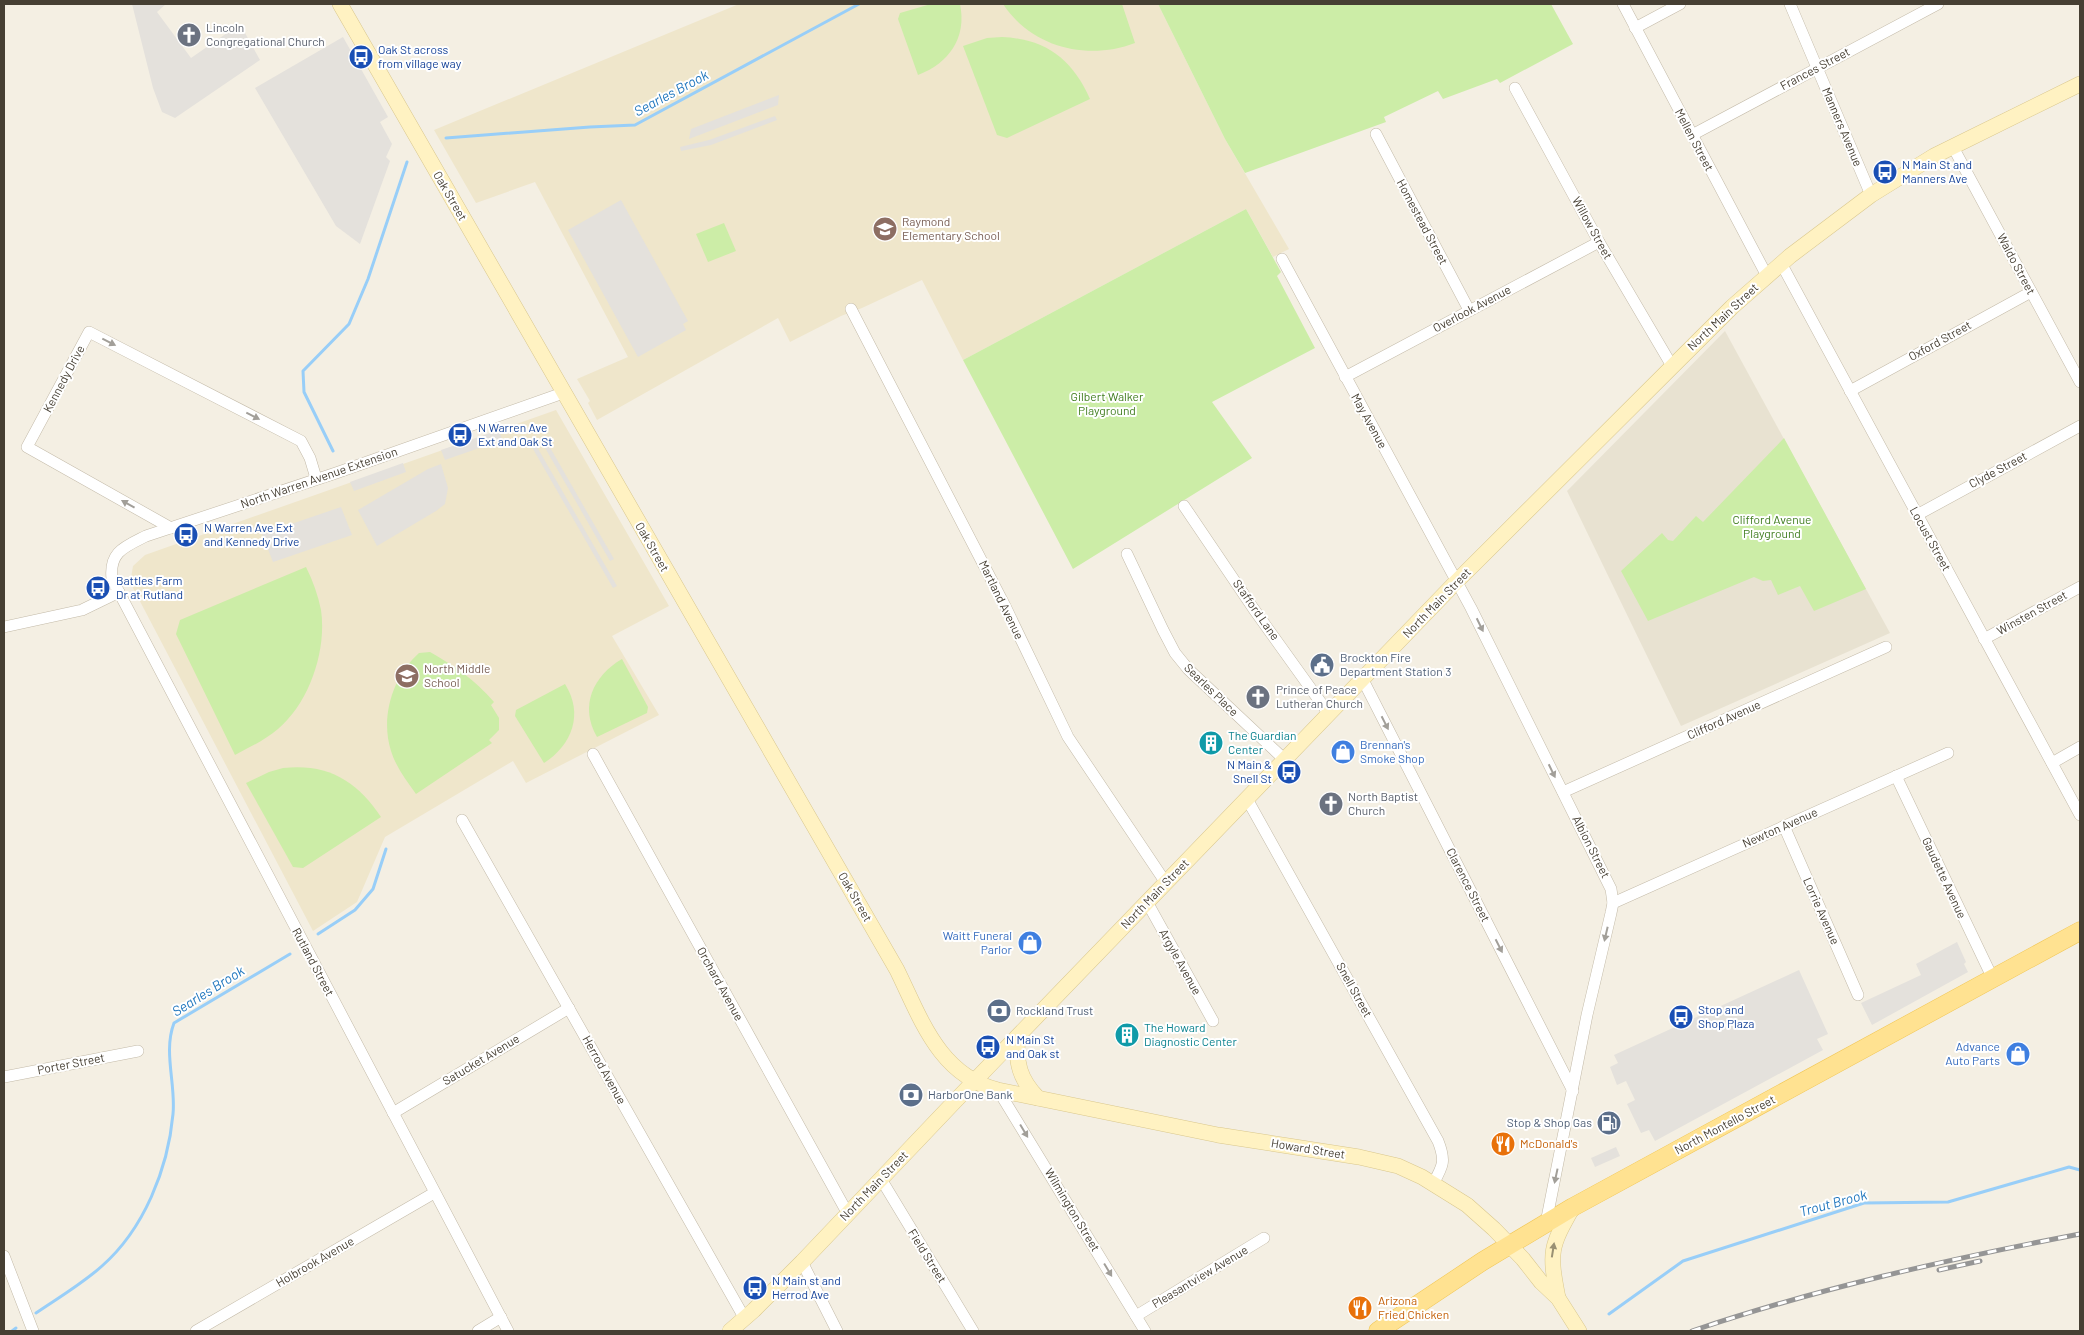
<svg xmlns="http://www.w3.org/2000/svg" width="2084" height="1335" viewBox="0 0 2084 1335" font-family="Barlow,sans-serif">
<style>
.residential{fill:#e8e2d1}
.education{fill:#efe6cb}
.green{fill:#cceda7}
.parking{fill:#e4e1dc}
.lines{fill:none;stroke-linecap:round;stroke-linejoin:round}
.stream{stroke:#98cef8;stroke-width:3}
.minor-casing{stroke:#c3baa8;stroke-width:12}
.secondary-casing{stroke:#d9c78d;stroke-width:16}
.primary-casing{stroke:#f1c654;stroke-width:19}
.minor{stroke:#fff;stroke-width:11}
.secondary{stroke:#fff2c2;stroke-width:15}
.primary{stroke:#ffe291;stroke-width:18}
.rail-casing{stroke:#959595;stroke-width:5}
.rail{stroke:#fff;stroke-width:3;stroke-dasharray:9;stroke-linecap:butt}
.oneway{fill:#a29f99}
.oneway2{fill:#999073}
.labels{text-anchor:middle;stroke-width:4;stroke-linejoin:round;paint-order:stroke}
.worship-label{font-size:12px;fill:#5b616d;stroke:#fff;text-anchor:start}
.transit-label{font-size:12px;fill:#164399;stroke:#fff;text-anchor:start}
.street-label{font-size:12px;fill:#463f33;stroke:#fff}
.education-label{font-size:12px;fill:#785e54;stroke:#fff;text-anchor:start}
.park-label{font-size:12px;fill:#417e20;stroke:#fff}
.service-label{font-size:12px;fill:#4e5e75;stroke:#fff;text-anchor:start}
.culture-label{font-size:12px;fill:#0d838f;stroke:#fff;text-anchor:start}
.shop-label{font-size:12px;fill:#366cbe;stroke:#fff;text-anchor:end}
.food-label{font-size:12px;fill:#c56008;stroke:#fff;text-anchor:start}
.water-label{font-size:14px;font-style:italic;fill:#2177be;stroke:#fff}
</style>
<rect width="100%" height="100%" fill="#f4efe3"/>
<path class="residential" d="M1725,331L1890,633L1681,726L1567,491Z"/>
<g class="education">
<path d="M739,4H1158L1225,139L1289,249L1273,257L1246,209L963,360L922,280L862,308L841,316L790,342L778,318L597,420L588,403L590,401L577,379L628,357L535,182L476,203L434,130Z"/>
<path d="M556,410L669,606L612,636L659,715L526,783L513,761L385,837L357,902L313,931L133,588L131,578L133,566L145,555Z"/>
</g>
<g class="green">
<path d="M931,4H960C967,38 949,63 918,75L898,19L900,13Z"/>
<path d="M1003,4H1122L1135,43C1088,61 1032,48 1003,4Z"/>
<path d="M1158,4H1551L1573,44L1500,83L1497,79L1443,99L1438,91L1384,117L1386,122L1245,173L1225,139Z"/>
<path d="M1002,37C1046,39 1072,59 1090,99L1007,138L997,135L963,46L987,38Z"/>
<path d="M1246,209L1281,272L1277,276L1315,348L1212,402L1252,458L1073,569L963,360Z"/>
<path d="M724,223L736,251L708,262L696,234Z"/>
<path d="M1784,438L1866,589L1814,611L1800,586L1778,595L1771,580L1763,581L1754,577L1648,621L1621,571L1662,533L1668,540L1673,541L1696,516L1703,522Z"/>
<path d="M306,567C313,581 318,595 321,610C327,651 309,703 278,729C265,740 250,747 235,755L176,634L180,620Z"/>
<path d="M430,652C456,667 474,679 494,702L491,705L499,718V730L489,740L492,743L416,794C406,780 396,767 391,751C380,717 393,676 419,653Z"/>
<path d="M622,659L648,707L647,713L597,737C579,706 593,676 622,659Z"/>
<path d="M565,684C584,714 572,745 544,763L515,716L516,710Z"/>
<path d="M283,768C328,763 357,781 381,817L303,868L293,867L246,783L269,772Z"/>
</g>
<g class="parking">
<path d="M132,4H166L157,12L191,58L240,24L260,60L175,118L162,112L153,88Z"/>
<path d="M343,37L388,117L380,122L392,144L386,157L390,161L360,244L336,226L255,88Z"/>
<path d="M779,95L778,105L689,139L691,129Z"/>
<path d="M775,116L777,120L711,145L681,151L680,147L709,140Z"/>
<path d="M621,200L688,321L683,324L686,330L638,357L568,230Z"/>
<path d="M499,430L502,440L445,460L441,450Z"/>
<path d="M533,440L617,586L613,588L529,442Z"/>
<path d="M548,444L614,559L610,561L544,446Z"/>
<path d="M403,463L406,472L354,491L350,482Z"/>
<path d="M441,464L448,488L445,504L436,511L377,546L358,510L428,469Z"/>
<path d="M341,507L352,535L273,562L262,534Z"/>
<path d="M1957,942L1966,962L1964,964L1968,972L1872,1025L1861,1003L1921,975L1916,964Z"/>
<path d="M1799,970L1828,1034L1817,1039L1823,1050L1655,1141L1649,1130L1641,1133L1627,1104L1635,1100L1626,1081L1617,1085L1610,1067L1618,1063L1614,1055Z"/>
<path d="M1616,1147L1620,1156L1595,1167L1591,1158Z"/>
</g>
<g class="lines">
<g class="stream">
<path d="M446,138L590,127L635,125L859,4"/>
<path d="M333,451L304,392L303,371L349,324L368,279L407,162"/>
<path d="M318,934L355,910L373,889L386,849"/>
<path d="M36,1313C58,1298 82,1284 102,1266C144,1229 168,1169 173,1114C176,1084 163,1052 174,1023L290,954"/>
<path d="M1609,1314L1683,1261L1864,1203L1948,1202L2069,1167L2080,1170"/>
<path d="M12,1331L16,1328"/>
</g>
<defs>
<g id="minor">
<path d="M1623,4L1767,276"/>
<path d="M1790,4L1871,195"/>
<path d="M1635,28L1680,4"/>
<path d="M1515,88L1599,242L1672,366"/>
<path d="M1376,134L1469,310"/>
<path d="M1692,135L1938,4"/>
<path d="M1953,147L2080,382"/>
<path d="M1282,259L1471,608L1611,889L1613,903L1611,913L1587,1015L1546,1223"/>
<path d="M1781,263L2080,815"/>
<path d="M851,309L1005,606L1068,737L1166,883"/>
<path d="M1345,377L1599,242"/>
<path d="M1850,391L2031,292"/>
<path d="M1184,506L1253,608L1329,714"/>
<path d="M1917,515L2080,426"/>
<path d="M171,528L27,447L89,332L301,441L310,458L316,478"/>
<path d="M1127,554L1163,630L1175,653L1188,669L1285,760"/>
<path d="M4,627L82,610L119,592"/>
<path d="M1984,639L2080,587"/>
<path d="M1363,680L1573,1091"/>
<path d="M593,754L848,1214"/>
<path d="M2052,763L2080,747"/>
<path d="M1896,776L1993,979"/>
<path d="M1563,792L1886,647"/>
<path d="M1247,799L1438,1141C1446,1161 1443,1166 1433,1184"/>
<path d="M462,820L745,1319"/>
<path d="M1784,826L1858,995"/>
<path d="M1147,902L1213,1021"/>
<path d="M1613,903L1948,753"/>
<path d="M4,1077L138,1051"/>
<path d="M998,1090L1145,1331"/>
<path d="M393,1113L569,1008"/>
<path d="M881,1179L973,1331"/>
<path d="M4,1256L33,1331"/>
<path d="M802,1262L837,1331"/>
<path d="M1136,1316L1264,1238"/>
<path d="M196,1331L434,1193"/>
<path d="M478,1331L501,1317"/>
<path d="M508,1331L112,579C109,552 124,547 146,536L336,473L563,393"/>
</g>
<g id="secondary">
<path d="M340,4L897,970C921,1019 939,1075 998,1090L1218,1135L1359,1157L1398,1166L1422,1177L1467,1205L1494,1229L1523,1259L1541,1282L1558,1298L1579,1331"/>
<path d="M1018,1037C1015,1062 1020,1080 1038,1098"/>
<path d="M1558,1298C1549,1252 1550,1247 1573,1207"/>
<path d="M730,1331L754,1310L802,1262L958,1098L1456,582L1732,307L1790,256L1871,195L1934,156L2080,84"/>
</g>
<path id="primary" d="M1378,1331L1483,1261L1573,1207L2080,931"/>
</defs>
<use href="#minor" class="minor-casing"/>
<use href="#secondary" class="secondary-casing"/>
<use href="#primary" class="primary-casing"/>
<use href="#minor" class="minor"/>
<use href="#secondary" class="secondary"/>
<use href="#primary" class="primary"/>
<defs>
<g id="rail">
<path d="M1939,1270L1980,1261"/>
<path d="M1692,1331C1819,1288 1949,1259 2080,1234"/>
</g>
</defs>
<use href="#rail" class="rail-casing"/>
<use href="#rail" class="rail"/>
</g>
<defs><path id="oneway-solid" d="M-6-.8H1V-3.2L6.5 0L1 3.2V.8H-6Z" transform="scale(1.25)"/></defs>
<g class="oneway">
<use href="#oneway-solid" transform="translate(109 342) rotate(27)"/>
<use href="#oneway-solid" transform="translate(253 416) rotate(27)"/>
<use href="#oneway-solid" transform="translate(128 504) rotate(-151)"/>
<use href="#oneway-solid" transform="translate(1480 625) rotate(64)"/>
<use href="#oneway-solid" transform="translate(1385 723) rotate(63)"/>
<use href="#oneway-solid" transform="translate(1552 771) rotate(64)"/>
<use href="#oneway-solid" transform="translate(1606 934) rotate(103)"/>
<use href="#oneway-solid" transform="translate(1499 946) rotate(63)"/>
<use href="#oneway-solid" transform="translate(1024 1131) rotate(59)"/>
<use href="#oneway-solid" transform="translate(1556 1176) rotate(102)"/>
<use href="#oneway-solid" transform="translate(1108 1270) rotate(59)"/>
</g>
<use class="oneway2" href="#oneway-solid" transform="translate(1553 1250) rotate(-81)"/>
<defs>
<symbol id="church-disc" viewBox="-11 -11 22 22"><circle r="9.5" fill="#6b7280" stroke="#fff"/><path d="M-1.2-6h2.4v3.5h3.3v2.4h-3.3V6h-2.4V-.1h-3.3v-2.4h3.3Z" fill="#fff"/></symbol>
<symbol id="bus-disc" viewBox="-11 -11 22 22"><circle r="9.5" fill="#1a4fb4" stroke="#fff"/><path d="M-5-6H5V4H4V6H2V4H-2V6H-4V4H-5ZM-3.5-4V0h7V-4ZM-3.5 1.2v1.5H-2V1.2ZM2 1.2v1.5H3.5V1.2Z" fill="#fff"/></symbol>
<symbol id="school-disc" viewBox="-11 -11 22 22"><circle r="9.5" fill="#8d6e63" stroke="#fff"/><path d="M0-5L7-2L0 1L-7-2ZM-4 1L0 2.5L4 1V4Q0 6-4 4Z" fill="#fff"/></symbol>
<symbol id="civic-disc" viewBox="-11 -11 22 22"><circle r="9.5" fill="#5c6f8a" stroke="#fff"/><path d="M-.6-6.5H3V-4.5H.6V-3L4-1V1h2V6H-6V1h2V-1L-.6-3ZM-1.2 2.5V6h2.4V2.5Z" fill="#fff"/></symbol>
<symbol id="building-disc" viewBox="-11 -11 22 22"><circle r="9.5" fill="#0f9aa8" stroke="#fff"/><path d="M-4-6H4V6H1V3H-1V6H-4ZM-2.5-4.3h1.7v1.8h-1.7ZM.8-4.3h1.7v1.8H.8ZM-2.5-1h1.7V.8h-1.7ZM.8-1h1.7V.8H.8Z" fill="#fff"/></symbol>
<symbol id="shop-disc" viewBox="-11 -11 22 22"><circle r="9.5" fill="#3f7fe0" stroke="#fff"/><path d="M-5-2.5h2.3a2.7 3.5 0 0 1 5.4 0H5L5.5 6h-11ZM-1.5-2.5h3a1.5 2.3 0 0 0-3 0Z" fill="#fff"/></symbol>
<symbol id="bank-disc" viewBox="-11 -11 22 22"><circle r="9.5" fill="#5c6f8a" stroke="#fff"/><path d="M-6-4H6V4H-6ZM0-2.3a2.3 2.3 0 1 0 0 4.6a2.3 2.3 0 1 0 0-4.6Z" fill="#fff"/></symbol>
<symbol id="fuel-disc" viewBox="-11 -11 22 22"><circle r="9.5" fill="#5c6f8a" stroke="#fff"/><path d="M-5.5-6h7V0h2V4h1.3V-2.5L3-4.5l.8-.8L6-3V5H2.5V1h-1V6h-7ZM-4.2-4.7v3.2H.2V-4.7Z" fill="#fff"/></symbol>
<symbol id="restaurant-disc" viewBox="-11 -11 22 22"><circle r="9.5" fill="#e8710a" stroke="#fff"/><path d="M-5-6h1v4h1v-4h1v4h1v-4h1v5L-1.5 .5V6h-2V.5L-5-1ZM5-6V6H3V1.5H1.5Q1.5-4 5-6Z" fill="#fff"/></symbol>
</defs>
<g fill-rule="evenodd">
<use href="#church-disc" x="175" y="21" width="28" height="28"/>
<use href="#bus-disc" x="347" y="43" width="28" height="28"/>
<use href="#bus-disc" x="1871" y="158" width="28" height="28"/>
<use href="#school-disc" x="871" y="215" width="28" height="28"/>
<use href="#bus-disc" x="446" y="421" width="28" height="28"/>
<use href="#bus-disc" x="172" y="521" width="28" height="28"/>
<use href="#bus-disc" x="84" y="574" width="28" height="28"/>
<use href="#civic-disc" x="1308" y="651" width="28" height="28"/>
<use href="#school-disc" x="393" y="662" width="28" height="28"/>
<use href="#church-disc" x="1244" y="683" width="28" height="28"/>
<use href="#building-disc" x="1197" y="729" width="28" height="28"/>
<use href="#shop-disc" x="1329" y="738" width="28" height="28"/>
<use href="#bus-disc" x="1275" y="758" width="28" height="28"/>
<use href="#church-disc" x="1317" y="790" width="28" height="28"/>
<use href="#shop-disc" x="1016" y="929" width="28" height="28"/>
<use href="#bank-disc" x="985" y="997" width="28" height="28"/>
<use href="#bus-disc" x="1667" y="1003" width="28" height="28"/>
<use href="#building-disc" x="1113" y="1021" width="28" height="28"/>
<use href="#bus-disc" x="974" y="1033" width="28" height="28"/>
<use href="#shop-disc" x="2004" y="1040" width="28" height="28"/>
<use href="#bank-disc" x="897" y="1081" width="28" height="28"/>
<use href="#fuel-disc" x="1595" y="1109" width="28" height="28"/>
<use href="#restaurant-disc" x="1489" y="1130" width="28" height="28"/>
<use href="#bus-disc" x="741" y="1274" width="28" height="28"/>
<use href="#restaurant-disc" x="1346" y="1294" width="28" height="28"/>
</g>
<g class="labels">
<g class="worship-label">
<text x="206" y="32">Lincoln<tspan x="206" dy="14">Congregational Church</tspan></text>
<text x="1276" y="694">Prince of Peace<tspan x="1276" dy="14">Lutheran Church</tspan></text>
<text x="1348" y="801">North Baptist<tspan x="1348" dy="14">Church</tspan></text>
</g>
<g class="transit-label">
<text x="378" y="54">Oak St across<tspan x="378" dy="14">from village way</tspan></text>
<text x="1902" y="169">N Main St and<tspan x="1902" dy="14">Manners Ave</tspan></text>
<text x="478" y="432">N Warren Ave<tspan x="478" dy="14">Ext and Oak St</tspan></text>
<text x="204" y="532">N Warren Ave Ext<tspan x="204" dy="14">and Kennedy Drive</tspan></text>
<text x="116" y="585">Battles Farm<tspan x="116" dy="14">Dr at Rutland</tspan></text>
<text x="1272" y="769" text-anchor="end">N Main &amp;<tspan x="1272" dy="14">Snell St</tspan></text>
<text x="1698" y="1014">Stop and<tspan x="1698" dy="14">Shop Plaza</tspan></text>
<text x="1006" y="1044">N Main St<tspan x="1006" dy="14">and Oak st</tspan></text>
<text x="772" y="1285">N Main st and<tspan x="772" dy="14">Herrod Ave</tspan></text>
</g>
<g class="street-label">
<text transform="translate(1815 69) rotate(-28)" y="4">Frances Street</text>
<text transform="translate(1842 127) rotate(67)" y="4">Manners Avenue</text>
<text transform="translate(1694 140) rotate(62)" y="4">Mellen Street</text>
<text transform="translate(450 196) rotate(60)" y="4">Oak Street</text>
<text transform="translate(1422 222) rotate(62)" y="4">Homestead Street</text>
<text transform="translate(1592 228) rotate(61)" y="4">Willow Street</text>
<text transform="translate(2016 264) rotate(62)" y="4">Waldo Street</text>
<text transform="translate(1472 309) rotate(-28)" y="4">Overlook Avenue</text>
<text transform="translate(1723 317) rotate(-43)" y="4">North Main Street</text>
<text transform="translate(1940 341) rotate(-29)" y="4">Oxford Street</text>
<text transform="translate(64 379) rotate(-62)" y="4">Kennedy Drive</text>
<text transform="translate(1369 421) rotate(61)" y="4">May Avenue</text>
<text transform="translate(1998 470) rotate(-28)" y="4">Clyde Street</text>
<text transform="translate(319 478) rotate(-19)" y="4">North Warren Avenue Extension</text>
<text transform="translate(1930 539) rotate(61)" y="4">Locust Street</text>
<text transform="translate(652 547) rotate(60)" y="4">Oak Street</text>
<text transform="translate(1001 600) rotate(64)" y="4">Martland Avenue</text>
<text transform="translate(1437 603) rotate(-46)" y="4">North Main Street</text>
<text transform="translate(1256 610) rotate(55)" y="4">Stafford Lane</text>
<text transform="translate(2032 613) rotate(-29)" y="4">Winsten Street</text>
<text transform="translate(1211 690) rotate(44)" y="4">Searles Place</text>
<text transform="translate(1724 720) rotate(-24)" y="4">Clifford Avenue</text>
<text transform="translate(1780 828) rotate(-24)" y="4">Newton Avenue</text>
<text transform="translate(1591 847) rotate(63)" y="4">Albion Street</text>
<text transform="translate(1944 878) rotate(65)" y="4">Gaudette Avenue</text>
<text transform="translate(1468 885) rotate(63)" y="4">Clarence Street</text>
<text transform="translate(1155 894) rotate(-46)" y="4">North Main Street</text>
<text transform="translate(855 897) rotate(60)" y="4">Oak Street</text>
<text transform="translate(1821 911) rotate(66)" y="4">Lorrie Avenue</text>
<text transform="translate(313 962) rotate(62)" y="4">Rutland Street</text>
<text transform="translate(1180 962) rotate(61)" y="4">Argyle Avenue</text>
<text transform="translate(720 984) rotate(61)" y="4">Orchard Avenue</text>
<text transform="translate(1354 990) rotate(61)" y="4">Snell Street</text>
<text transform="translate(481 1060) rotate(-31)" y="4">Satucket Avenue</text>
<text transform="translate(71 1064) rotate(-11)" y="4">Porter Street</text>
<text transform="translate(604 1070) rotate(61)" y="4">Herrod Avenue</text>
<text transform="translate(1725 1125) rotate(-28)" y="4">North Montello Street</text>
<text transform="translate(1308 1149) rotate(9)" y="4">Howard Street</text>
<text transform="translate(874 1186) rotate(-46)" y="4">North Main Street</text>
<text transform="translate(1072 1210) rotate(59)" y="4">Wilmington Street</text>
<text transform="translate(927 1256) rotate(58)" y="4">Field Street</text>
<text transform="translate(315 1262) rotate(-30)" y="4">Holbrook Avenue</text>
<text transform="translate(1200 1277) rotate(-31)" y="4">Pleasantview Avenue</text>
</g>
<g class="education-label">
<text x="902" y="226">Raymond<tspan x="902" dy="14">Elementary School</tspan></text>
<text x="424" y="673">North Middle<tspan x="424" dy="14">School</tspan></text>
</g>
<g class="park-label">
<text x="1107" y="401">Gilbert Walker<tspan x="1107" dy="14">Playground</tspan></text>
<text x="1772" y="524">Clifford Avenue<tspan x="1772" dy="14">Playground</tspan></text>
</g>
<g class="service-label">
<text x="1340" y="662">Brockton Fire<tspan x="1340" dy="14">Department Station 3</tspan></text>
<text x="1016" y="1015">Rockland Trust</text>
<text x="928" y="1099">HarborOne Bank</text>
<text x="1592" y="1127" text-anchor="end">Stop &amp; Shop Gas</text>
</g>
<g class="culture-label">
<text x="1228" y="740">The Guardian<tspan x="1228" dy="14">Center</tspan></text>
<text x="1144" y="1032">The Howard<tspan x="1144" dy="14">Diagnostic Center</tspan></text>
</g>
<g class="shop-label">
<text x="1360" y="749" text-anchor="start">Brennan's<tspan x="1360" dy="14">Smoke Shop</tspan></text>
<text x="1012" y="940">Waitt Funeral<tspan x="1012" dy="14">Parlor</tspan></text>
<text x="2000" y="1051">Advance<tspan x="2000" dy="14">Auto Parts</tspan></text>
</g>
<g class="food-label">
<text x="1520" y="1148">McDonald's</text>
<text x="1378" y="1305">Arizona<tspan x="1378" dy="14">Fried Chicken</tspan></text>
</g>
<g class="water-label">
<text transform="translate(671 93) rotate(-28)" y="5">Searles Brook</text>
<text transform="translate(208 991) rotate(-32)" y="5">Searles Brook</text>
<text transform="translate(1833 1203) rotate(-15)" y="5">Trout Brook</text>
</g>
</g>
<rect width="2084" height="1335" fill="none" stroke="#463f33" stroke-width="10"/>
</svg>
